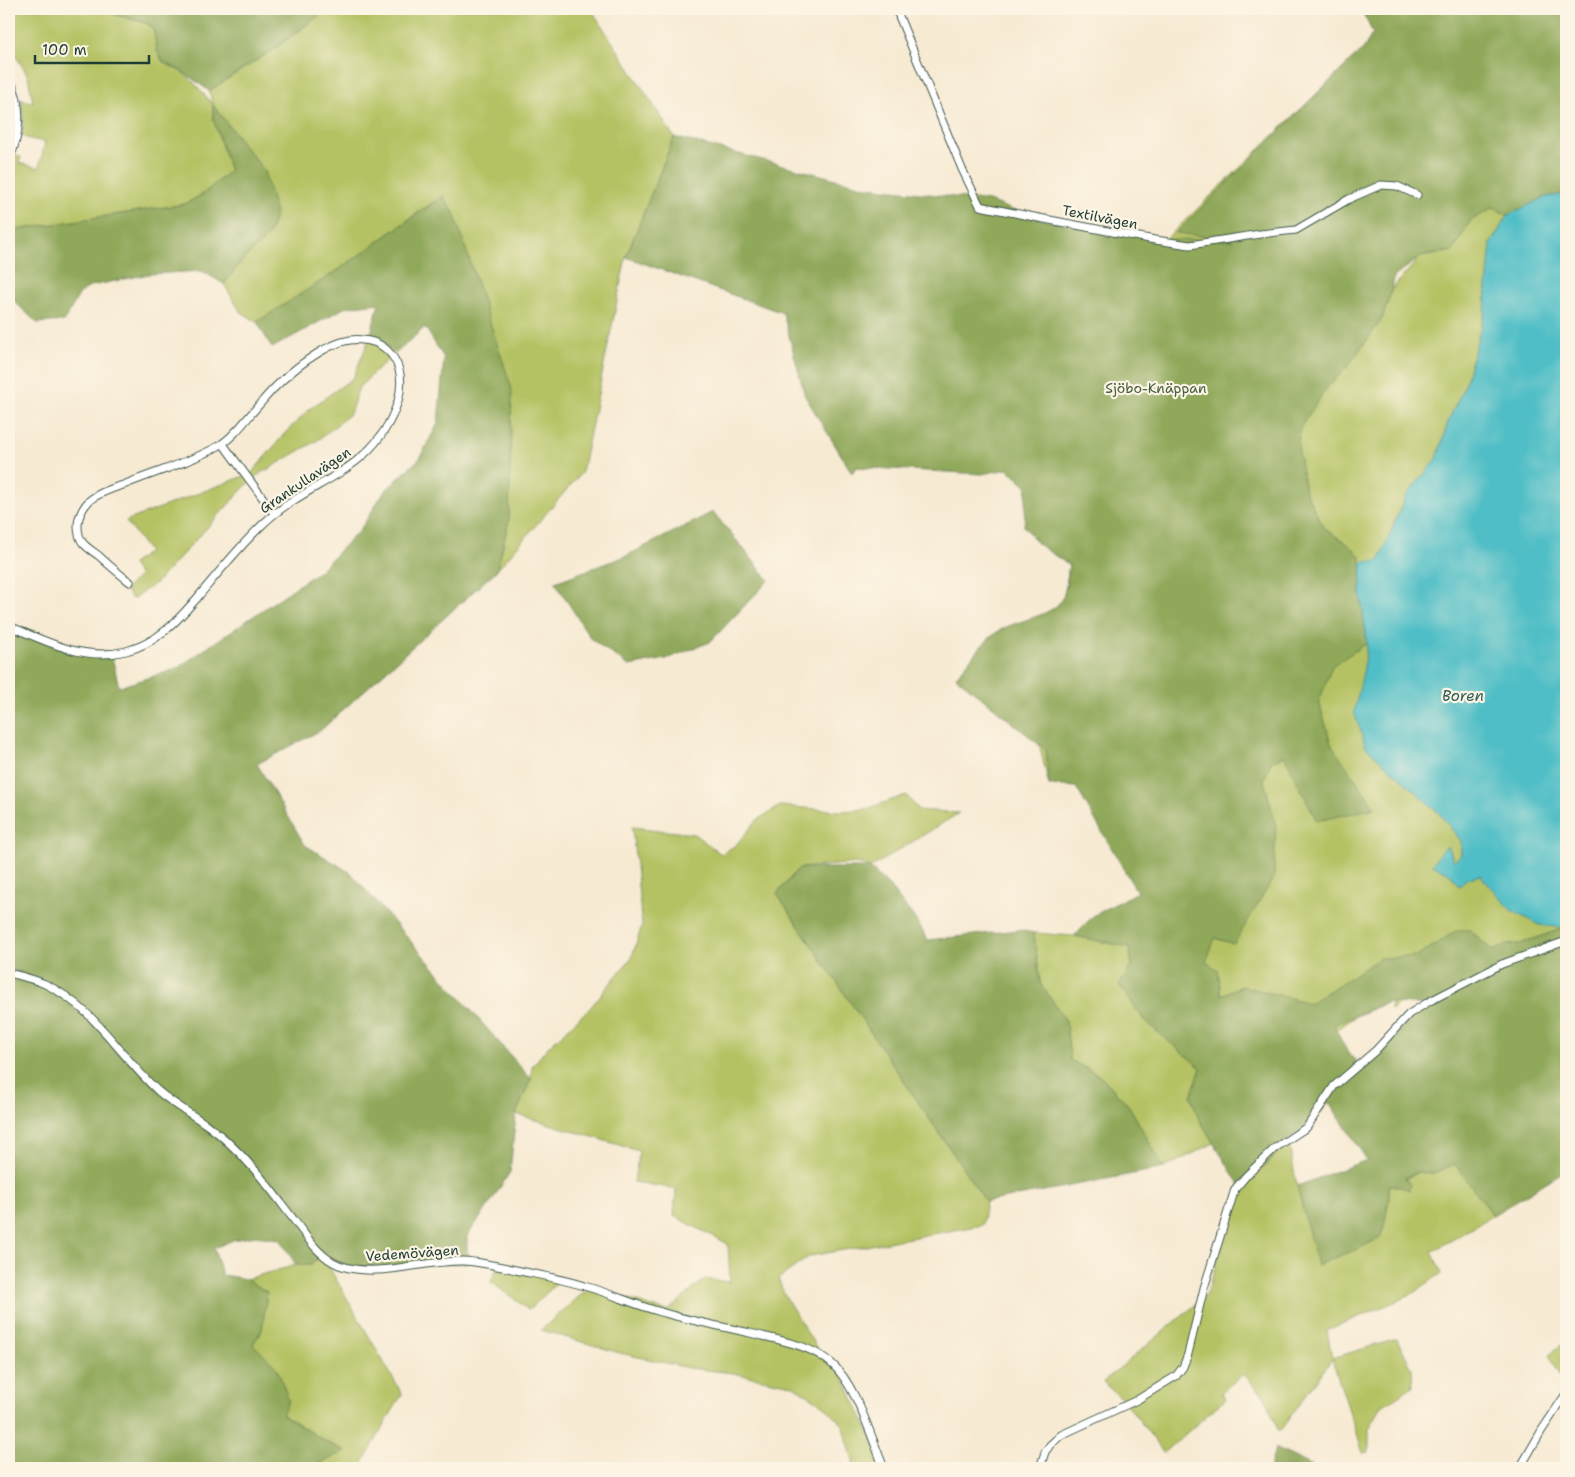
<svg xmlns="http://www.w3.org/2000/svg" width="1575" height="1477" viewBox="0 0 1575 1477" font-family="'Shantell Sans',sans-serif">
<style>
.built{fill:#dfd5f5}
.green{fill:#b5c264;stroke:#6a804c;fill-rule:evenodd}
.forest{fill:#90a85a;stroke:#587247;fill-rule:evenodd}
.water{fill:#50bec6;stroke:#387e7d}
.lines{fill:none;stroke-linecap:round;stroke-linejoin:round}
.street-casing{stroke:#3f574c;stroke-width:9}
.street{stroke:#fff;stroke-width:7}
.labels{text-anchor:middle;stroke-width:4.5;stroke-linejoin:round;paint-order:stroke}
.street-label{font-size:14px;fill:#1f3d34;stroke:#fcf5e5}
.park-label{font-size:14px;fill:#445e40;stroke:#fcf5e5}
.water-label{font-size:15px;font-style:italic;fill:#2b5d58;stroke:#fcf5e5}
</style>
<rect width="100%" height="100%" fill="#fcf5e5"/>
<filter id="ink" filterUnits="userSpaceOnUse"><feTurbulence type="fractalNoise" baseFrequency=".02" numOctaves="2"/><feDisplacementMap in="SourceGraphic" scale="10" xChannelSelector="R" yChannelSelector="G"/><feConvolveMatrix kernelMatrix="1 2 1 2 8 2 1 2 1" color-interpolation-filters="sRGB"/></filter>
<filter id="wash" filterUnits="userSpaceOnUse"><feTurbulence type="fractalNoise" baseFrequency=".0096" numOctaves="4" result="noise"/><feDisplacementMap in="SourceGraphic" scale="20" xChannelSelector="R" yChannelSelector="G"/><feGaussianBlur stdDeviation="1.12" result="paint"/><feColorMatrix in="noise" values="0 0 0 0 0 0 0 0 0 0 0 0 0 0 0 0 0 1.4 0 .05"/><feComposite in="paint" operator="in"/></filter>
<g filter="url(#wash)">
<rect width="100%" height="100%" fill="#f7ead3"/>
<path class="built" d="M9,71L16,84L21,98L23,122L16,149L9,161Z"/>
<g class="green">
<path d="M9,9H82L106,12L149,24L154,32L157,51L163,62L185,74L197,86L213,105V118L230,171L203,194L185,204L9,231V162L13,155L21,157L19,163L39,168L45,142L26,138L21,134L23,122L21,100L33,102L28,76L16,56L9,29Z"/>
<path d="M328,9H591L674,137L626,257L582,472L497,570L509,520L454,213L443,196L423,209L339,270L257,322L240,311L224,284L241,262L264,171L213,105L209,91L274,49Z"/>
<path d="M1364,9H1566L1506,188L1386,266L1361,348L1382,319L1392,289L1420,257L1453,251L1470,221L1493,208L1508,215L1491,243L1485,312L1465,385L1449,419L1437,459L1405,497L1379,561L1358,590L1367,643L1364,668L1366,747L1439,813L1461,841V855L1454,861L1449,847L1443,849L1432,865L1448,872L1460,886L1466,879L1480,875L1511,910L1539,925L1564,928L1520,944H1512L1421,987L1390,1010L1391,1001L1358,1015L1335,1031L1238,988L1221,995L1218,970L1205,962L1214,938L1224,941L1107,767L1049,786L1040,747L1033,735L956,677C967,664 978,648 992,636C1010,620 1047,620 1060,602C1067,593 1067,576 1069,565L1038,544L1024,526L1165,240L1364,48L1373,33L1362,11ZM1331,667L1319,702L1330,740L1318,716L1317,682Z"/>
<path d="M370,337L383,343L394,354L359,387L350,414L318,440L253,478L156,583L132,599L125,590L130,584L140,576L132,564L149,552L126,521L249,474L250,475L286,432L312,407L353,378Z"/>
<path d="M906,795L919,810L959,813L870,868L858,863L799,868L777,894L986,1202L982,1225L810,1256L778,1279L786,1298L818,1350L838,1366L886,1468H855L843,1425L823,1405L792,1385L733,1373L689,1368L620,1353L541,1330L591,1286L652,1307L668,1311L705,1279L730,1282L728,1244L674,1216L676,1189L634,1182L639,1151L516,1114L531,1079L532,1066L549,1046L590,1008L632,957L642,925L632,827L694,834L721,854L736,845L757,820L780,806L841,811L866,809Z"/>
<path d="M1034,933L1074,936L1129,947L1142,1018L1160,1034L1201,1068L1191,1096L1198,1117L1214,1143L1164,1168L1129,1106L1101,1076L1070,1060L1066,1021L1040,983Z"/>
<path d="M1288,1140L1297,1186L1382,1236L1389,1199L1388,1185L1397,1186L1405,1179L1418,1172L1433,1174L1456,1163L1493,1215L1432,1252L1442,1273L1409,1296L1327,1330L1332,1358L1397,1339L1412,1368L1413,1386L1382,1406L1369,1429V1452L1363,1453L1332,1359L1279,1432L1265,1397L1243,1374L1221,1393L1225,1399L1164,1453L1127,1404L1103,1382L1206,1296L1240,1186L1267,1165Z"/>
<path d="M327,1250L336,1261L329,1267L402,1394L360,1468H311L345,1451L326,1442L282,1414L277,1369L253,1344L262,1330L267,1292L246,1279L296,1265H310Z"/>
<path d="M498,1265L562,1278L529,1310L491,1282Z"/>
<path d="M1566,1342V1387L1549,1354Z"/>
</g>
<g class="forest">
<path d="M82,9H328L274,49L209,91L182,71L163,62L157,51L154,32L149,24L106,12Z"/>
<path d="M1364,9H1566V194L1546,197L1508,215L1493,208L1470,221L1453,251L1420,257L1394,277L1392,289L1382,319L1348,366L1326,389L1300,428L1298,447L1305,491L1324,528L1349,545L1361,557V595L1367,643L1332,666L1319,702L1331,744L1375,808L1317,821L1284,755L1271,762L1264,780L1276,826L1274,877L1234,944L1215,938L1206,962L1218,970L1221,995L1242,986L1310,1003L1380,958L1418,956L1457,930H1470L1493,951L1505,945L1520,944L1564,928L1565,934H1566V1170L1493,1215L1455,1164L1433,1174L1418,1172L1405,1178L1410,1185L1409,1190L1397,1186L1388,1185L1389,1199L1382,1237L1360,1248L1317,1265L1297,1186L1367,1160L1329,1102L1308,1128L1288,1140L1267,1165L1240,1186L1198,1117L1191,1096L1201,1068L1160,1034L1142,1017L1119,985L1132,965L1129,947L1074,936L1093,916L1137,892L1076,787L1049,785L1046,750L956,677C967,664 978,648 992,636C1010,620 1047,619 1060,602C1067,592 1067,576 1069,565L1038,544L1024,526L1027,486L1007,469L982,474L856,467L852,473L805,396L783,313L626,257L674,137L867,187L989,201L1033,218L1165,240H1233L1176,233L1364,48L1373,33L1362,11ZM1386,1002L1423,1005L1382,1048L1360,1067L1344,1046L1334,1025Z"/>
<path d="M213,105L264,171L276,214L268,236L241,262L224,284L202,271L149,274L91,286L80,293L64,321L37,323L9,296V231L185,204L203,194L230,171L213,118Z"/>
<path d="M443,196L454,213L512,389L509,520L497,570L321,730L257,764L305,845L351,873L531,1079L516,1114L510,1172L489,1205L467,1236V1263L352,1268L336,1261L326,1251L310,1265H296L280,1239L255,1236L233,1240L214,1248L222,1275L246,1279L267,1292L262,1330L253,1344L277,1368L289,1401L282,1414L326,1442L346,1451L311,1468H9V970L29,975L9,968V624L76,648L111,653L119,687L176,669L318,572L360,530L384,492L420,458L438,423L444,358L425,327L396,353L383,343L370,337L379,303L346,307L272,348L257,322L338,270Z"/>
<path d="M713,512L769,580L710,642L666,659L629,666L591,639L555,582L626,556Z"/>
<path d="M799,868H870L888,885L913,916L928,940L1019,930L1034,933L1040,983L1066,1021L1070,1060L1101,1076L1129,1106L1164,1168L986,1202L777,894Z"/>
<path d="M1275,1448L1317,1468H1270Z"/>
</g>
<path class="water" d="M1566,194V927L1564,928L1539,925L1511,910L1480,875L1466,879L1460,886L1448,872L1432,865L1443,849L1448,847L1454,861L1461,855V841L1439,813L1366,747L1354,712L1364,668L1367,643L1361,595L1362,562L1379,561L1405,497L1437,459L1449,419L1465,385L1485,312L1491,243L1508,215L1546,197Z"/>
</g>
<g filter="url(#ink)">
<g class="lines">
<defs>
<g id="street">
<path d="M896,9L962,169L980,206L1039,218L1155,240L1190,245L1260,234L1296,230L1349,199L1381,185L1397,186L1417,195"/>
<path d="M9,78C23,105 21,133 9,160"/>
<path d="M223,444L274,513"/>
<path d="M9,626C46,641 84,662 126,651C158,643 177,621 198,597C218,573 239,547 262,525C309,479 375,474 398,401C402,386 403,371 393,357C386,347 375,341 363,340C349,338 337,343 325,349C298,364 278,382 259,405C247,418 235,436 220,445C194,461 155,472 126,484C114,488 99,492 89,501C84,506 81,512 79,518C77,526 78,537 83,543C87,548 94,552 99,556C109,565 119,574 130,582"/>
<path d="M9,973C21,976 34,979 45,984C94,1007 119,1055 158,1091C173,1104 190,1113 207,1125C224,1137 240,1153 254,1169C268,1185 281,1203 294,1220C307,1237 319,1257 339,1265C377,1279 423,1260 463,1261C481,1262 498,1266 516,1270C539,1275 562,1279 584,1286C610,1293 635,1305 661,1312C690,1321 721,1326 750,1333C778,1340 809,1344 831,1363C856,1384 871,1437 884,1468"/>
<path d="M1040,1468L1045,1452L1050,1445L1061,1435L1137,1400L1176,1376L1183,1367L1188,1354L1204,1288L1235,1189L1246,1176L1275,1148L1307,1127L1334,1086L1375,1051L1409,1014L1430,1001L1502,964L1566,941"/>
<path d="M1520,1468L1542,1430L1566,1394"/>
</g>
</defs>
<use href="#street" class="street-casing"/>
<use href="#street" class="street"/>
</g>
</g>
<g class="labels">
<g class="street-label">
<text transform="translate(1100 217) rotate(11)" y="5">Textilvägen</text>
<text transform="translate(305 480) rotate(-34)" y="5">Grankullavägen</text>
<text transform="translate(412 1253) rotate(-4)" y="5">Vedemövägen</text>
</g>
<g class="park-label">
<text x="1156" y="393">Sjöbo-Knäppan</text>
</g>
<g class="water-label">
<text x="1463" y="701">Boren</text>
</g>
</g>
<rect width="1575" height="1477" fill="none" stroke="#fcf5e5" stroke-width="30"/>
<path d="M35 55v8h114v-8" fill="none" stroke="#1f3d34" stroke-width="2.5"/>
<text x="42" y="55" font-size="15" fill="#1f3d34" stroke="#fcf5e5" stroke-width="4" paint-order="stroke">100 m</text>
</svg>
